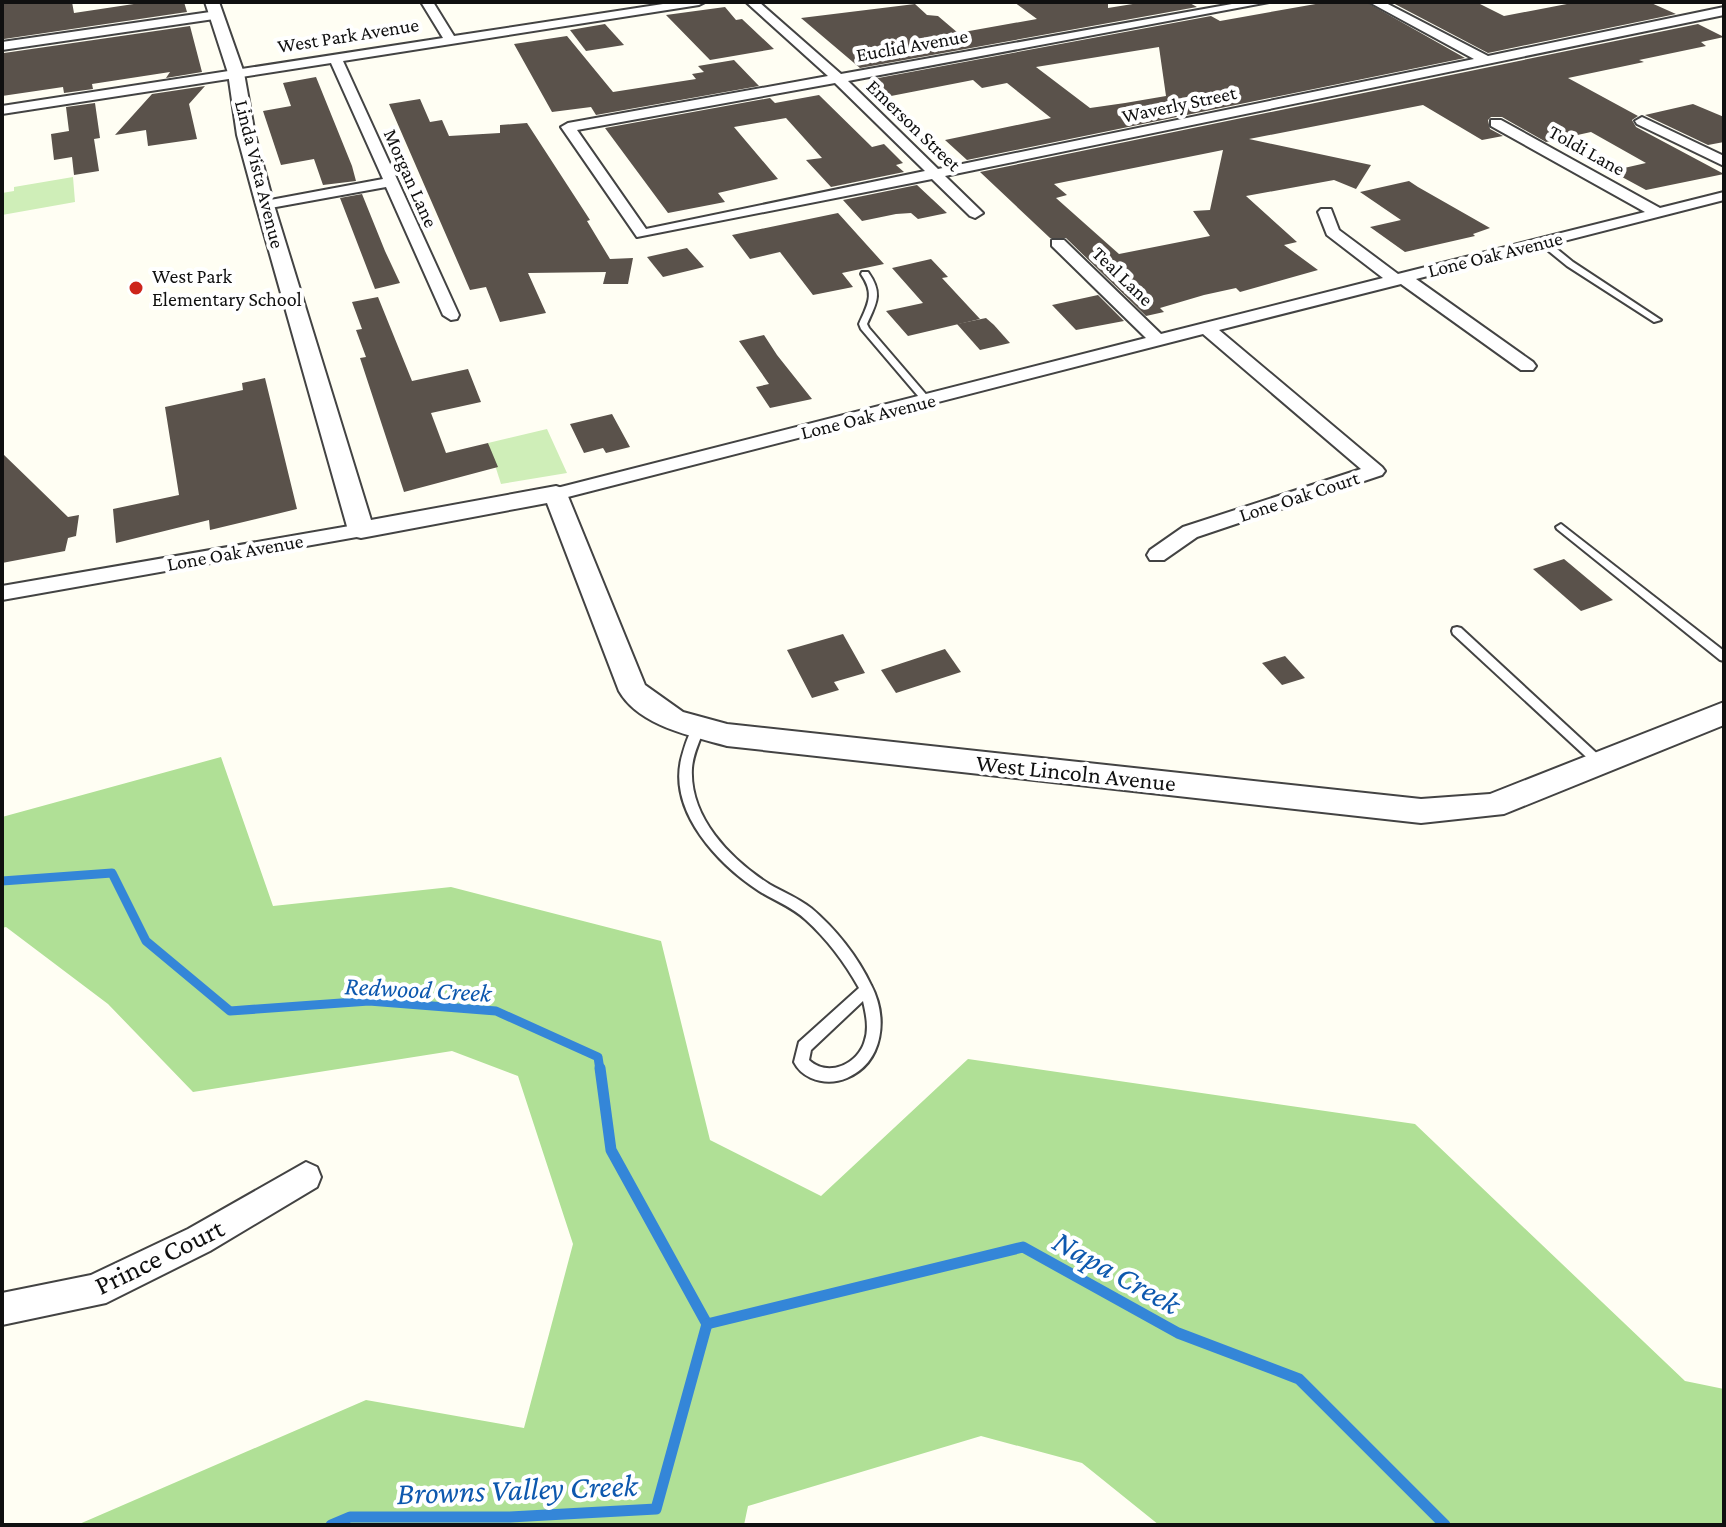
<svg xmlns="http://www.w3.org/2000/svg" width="1726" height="1527" viewBox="0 0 1726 1527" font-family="'Crimson Pro',serif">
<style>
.green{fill:#cfeeb8}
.forest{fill:#b0e096}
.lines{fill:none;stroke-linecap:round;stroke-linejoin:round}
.stream-far1{stroke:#3486d8;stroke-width:9}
.stream{stroke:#3486d8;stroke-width:11}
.building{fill:#5a524b;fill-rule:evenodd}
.service-casing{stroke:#434343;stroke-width:4}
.minor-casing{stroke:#434343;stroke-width:4}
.tertiary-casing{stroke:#434343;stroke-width:4}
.service{fill:#fff;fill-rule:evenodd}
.minor{fill:#fff;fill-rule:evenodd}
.tertiary{fill:#fff;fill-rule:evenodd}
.poi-dot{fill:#cd251b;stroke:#fff;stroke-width:3}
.labels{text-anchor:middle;stroke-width:8;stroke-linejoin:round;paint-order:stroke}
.far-street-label{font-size:20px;fill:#101010;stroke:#fff}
.far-poi-label{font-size:20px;fill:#101010;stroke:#fff;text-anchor:start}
.street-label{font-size:24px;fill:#101010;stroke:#fff}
.water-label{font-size:26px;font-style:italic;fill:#0d58ae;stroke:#fff}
.near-street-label{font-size:28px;fill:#101010;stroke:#fff}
.near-water-label{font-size:32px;font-style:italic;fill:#0d58ae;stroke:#fff}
</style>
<rect width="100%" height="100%" fill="#fffef3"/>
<g class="green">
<path d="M73,177L75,202L2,215V193L14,191V187Z"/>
<path d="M547,429L567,473L501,484L488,443Z"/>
</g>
<path class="forest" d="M221,757L273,906L451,887L661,941L710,1140L821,1196L968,1059L1415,1124L1685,1381L1724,1389V1525H1159L1082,1463L981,1436L748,1506L744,1525H77L366,1400L524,1428L573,1244L518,1076L452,1051L193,1092L108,1004L6,927L2,928V817Z"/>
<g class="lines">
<path class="stream-far1" d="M2,881L112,873L146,941L230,1011L369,1001L496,1011L598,1057L600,1070"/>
<g class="stream">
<path d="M600,1068L611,1150L707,1324"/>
<path d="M707,1324L1023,1247L1178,1333L1299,1379L1445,1525"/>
<path d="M331,1525L350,1517H510L656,1509L707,1324"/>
</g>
</g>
<g class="building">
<path d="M4,2H72L74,13L147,2H184L187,12L4,39Z"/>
<path d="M1014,2H1108V8L1145,2H1188L1197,7L860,68L801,18L915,4L927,15L938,16L958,33L1037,19Z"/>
<path d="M1327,2H1366L1465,58L967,160L945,140L1051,118L1007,83L982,88L973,80L891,96L873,79L1211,16L1220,21ZM1159,47L1166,96L1125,103L1090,108L1036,67Z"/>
<path d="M1391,2H1476L1504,16L1572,3L1649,2L1676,14L1488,53Z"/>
<path d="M725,7L736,20L742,19L774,49L710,60L666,15Z"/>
<path d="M605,24L624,45L586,51L570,30Z"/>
<path d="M1698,24L1724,37L1701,42L1706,46L1639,60L1644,62L1568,78L1638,116L1632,120L1636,127L1724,174L1646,190L1611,171L1646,163L1591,132L1546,142L1502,117H1491L1488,120L1490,129L1503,136L1482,140L1423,105L1249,139L1371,165L1356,189L1334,180L1246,196L1297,242L1284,245L1318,270L1240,292L1236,288L1204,295L1160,308L1164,312L1146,316L1066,238H1050L980,172ZM1223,150L1210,210L1193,211L1210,236L1119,254L1056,198L1067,195L1054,184Z"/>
<path d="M190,26L202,72L166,78L170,72L92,84L93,89L64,93L63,87L2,96L4,53Z"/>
<path d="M567,36L613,92L696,79L692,74L704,72L698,66L734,60L759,86L596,115L591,107L552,112L514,44Z"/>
<path d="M316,77L352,166L356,181L323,185L314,159L281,165L263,111L291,106L283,83Z"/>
<path d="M205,86L189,104L197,139L148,146L146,130L115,135L152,94Z"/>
<path d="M819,95L872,147L884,144L903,163L896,165L904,172L831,187L806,160L822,158L786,118L734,127L778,179L718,193L725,202L668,213L605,128L770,98L775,103Z"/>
<path d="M420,99L430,122L442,120L449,136L500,133V125L527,123L590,220L587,221L610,259L633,258L628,284H603L606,272L528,273L546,313L500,322L486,287L470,290L389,104Z"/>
<path d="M95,103L100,138L94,139L99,171L74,175L72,157L54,160L51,134L69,131L66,107Z"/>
<path d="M1693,104L1724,117V142L1708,145L1645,115Z"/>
<path d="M1409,181L1418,187L1490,228L1473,234L1475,236L1405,252L1370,227L1401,220L1360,192Z"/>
<path d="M917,185L947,213L918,219L911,213L896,214L862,221L843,200Z"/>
<path d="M362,194L385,251L400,283L375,289L340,198Z"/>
<path d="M838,213L884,264L842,273L853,287L813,295L780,252L750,259L732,235Z"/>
<path d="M687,248L704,267L663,277L647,257Z"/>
<path d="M931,259L948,277L942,278L980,319L908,336L886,311L923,303L892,268Z"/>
<path d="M1098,295L1124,321L1076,330L1052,305Z"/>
<path d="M378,297L412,381L468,369L481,402L431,413L446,453L488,443L498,467L404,492L360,358L366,357L356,330L362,329L352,302Z"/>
<path d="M986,318L994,325L1010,343L980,350L957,324Z"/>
<path d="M764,335L777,355L812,399L770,408L756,387L769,384L739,341Z"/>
<path d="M265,378L297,509L210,530L209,520L116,543L113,509L179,495L165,407L243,390L242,383Z"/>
<path d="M612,414L630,447L606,453L603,448L584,453L570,424Z"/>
<path d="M2,453L68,517L79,515L76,536L68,538L65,551L2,563Z"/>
<path d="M1564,559L1613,600L1581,611L1533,569Z"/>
<path d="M843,634L865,673L834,682L839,690L812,698L787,650Z"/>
<path d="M945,649L961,672L896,693L881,670Z"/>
<path d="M1285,656L1305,678L1282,685L1262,663Z"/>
</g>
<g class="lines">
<defs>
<g id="service">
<path d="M1540,240H1546L1573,262L1661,320L1654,322L1567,266L1540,244Z"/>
<path d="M862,272H868C883,293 877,302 867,324L869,328L930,399V403H924L861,329L859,324C868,304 875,294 861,274Z"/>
<path d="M1561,524L1724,651V661L1720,660L1557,529L1556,527Z"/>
<path d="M1457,627L1461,628L1604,760L1606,763L1604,766H1596L1453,634L1452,631L1453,628Z"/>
<path d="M699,723L705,727C700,740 693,754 692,768C689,817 730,859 769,884C783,892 798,898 811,908C835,928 858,957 871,985C888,1017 884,1062 847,1078C835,1083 823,1083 811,1078C803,1074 798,1070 794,1062L799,1042L859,988C845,963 827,939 806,920C792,907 775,901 759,891C719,865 669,813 681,760C684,749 689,728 699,723ZM863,1001C866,1014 869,1028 865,1040C859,1064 828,1078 809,1060L811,1050Z"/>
</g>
<g id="minor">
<path d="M421,2H433L454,36L676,2H705L699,5L343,61L459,315L457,319L451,320L443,315L386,187L265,209L258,205L265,201L383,179L331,63L2,114V106L443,38Z"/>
<path d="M746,2H759L841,74L1243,2H1269L848,81L938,169L1474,59L1369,2H1384L1488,56L1724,7V15L945,176L980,210L983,213L975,218L970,216L932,179L637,237L561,127L568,123L828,76ZM835,83L925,171L646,229L577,130Z"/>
<path d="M217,11L223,15L221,18L2,50V42Z"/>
<path d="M1642,117L1724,156V166L1637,124L1635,121Z"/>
<path d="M1491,120H1501L1660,208L1724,192V200L1416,279L1533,362L1536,366L1533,370H1521L1401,284L1219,330L1382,467L1385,471L1382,475L1197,537L1164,560H1150L1147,555L1150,550L1183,527L1361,469L1203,334L556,500L546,494L549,490L1146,338L1052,246V240H1064L1161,334L1383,278L1327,235L1318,212L1321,209H1331L1339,230L1398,274L1645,212L1491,126Z"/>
<path d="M361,524L371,530L368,535L2,600V586Z"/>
<path d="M306,1162L317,1167L321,1177L317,1187L210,1251L106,1303L2,1325V1293L91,1275L188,1229Z"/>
</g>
<path id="tertiary" d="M205,2H219L244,73L255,135L274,205L371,520L556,486L565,489L645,685L683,712L727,724L1421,799L1490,794L1724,702V725L1504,814L1421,823L727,746C692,736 639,726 619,691L547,503L361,538L352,536L348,530L256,205L237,135L228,73Z"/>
</defs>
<use href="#service" class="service-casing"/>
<use href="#minor" class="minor-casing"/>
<use href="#tertiary" class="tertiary-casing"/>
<use href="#service" class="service"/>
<use href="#minor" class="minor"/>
<use href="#tertiary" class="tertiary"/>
</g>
<circle class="poi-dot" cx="136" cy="288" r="8"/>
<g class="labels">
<g class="far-street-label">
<text transform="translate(348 35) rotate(-9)" y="7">West Park Avenue</text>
<text transform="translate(912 45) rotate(-10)" y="7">Euclid Avenue</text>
<text transform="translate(1179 104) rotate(-12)" y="7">Waverly Street</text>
<text transform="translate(914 125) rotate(44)" y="7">Emerson Street</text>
<text transform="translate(1587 150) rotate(29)" y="7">Toldi Lane</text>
<text transform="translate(260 174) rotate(76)" y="7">Linda Vista Avenue</text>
<text transform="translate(411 178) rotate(66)" y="7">Morgan Lane</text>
<text transform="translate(1495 254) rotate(-14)" y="7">Lone Oak Avenue</text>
<text transform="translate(1123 276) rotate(44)" y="7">Teal Lane</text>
<text transform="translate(868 416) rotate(-14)" y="7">Lone Oak Avenue</text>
<text transform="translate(1299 496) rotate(-18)" y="7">Lone Oak Court</text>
<text transform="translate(235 552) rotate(-10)" y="7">Lone Oak Avenue</text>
</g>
<g class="far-poi-label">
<text x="152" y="283">West Park<tspan x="152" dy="23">Elementary School</tspan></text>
</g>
<g class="street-label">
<text transform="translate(1076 773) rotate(6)" y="8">West Lincoln Avenue</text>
</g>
<g class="water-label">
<text transform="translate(418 989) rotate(3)" y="9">Redwood Creek</text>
</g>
<g class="near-street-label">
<text transform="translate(159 1256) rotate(-26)" y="10">Prince Court</text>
</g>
<g class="near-water-label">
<text transform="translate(1117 1272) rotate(29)" y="11">Napa Creek</text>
<text transform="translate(517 1489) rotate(-2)" y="11">Browns Valley Creek</text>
</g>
</g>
<rect width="1726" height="1527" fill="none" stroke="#101010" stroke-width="8"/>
</svg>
